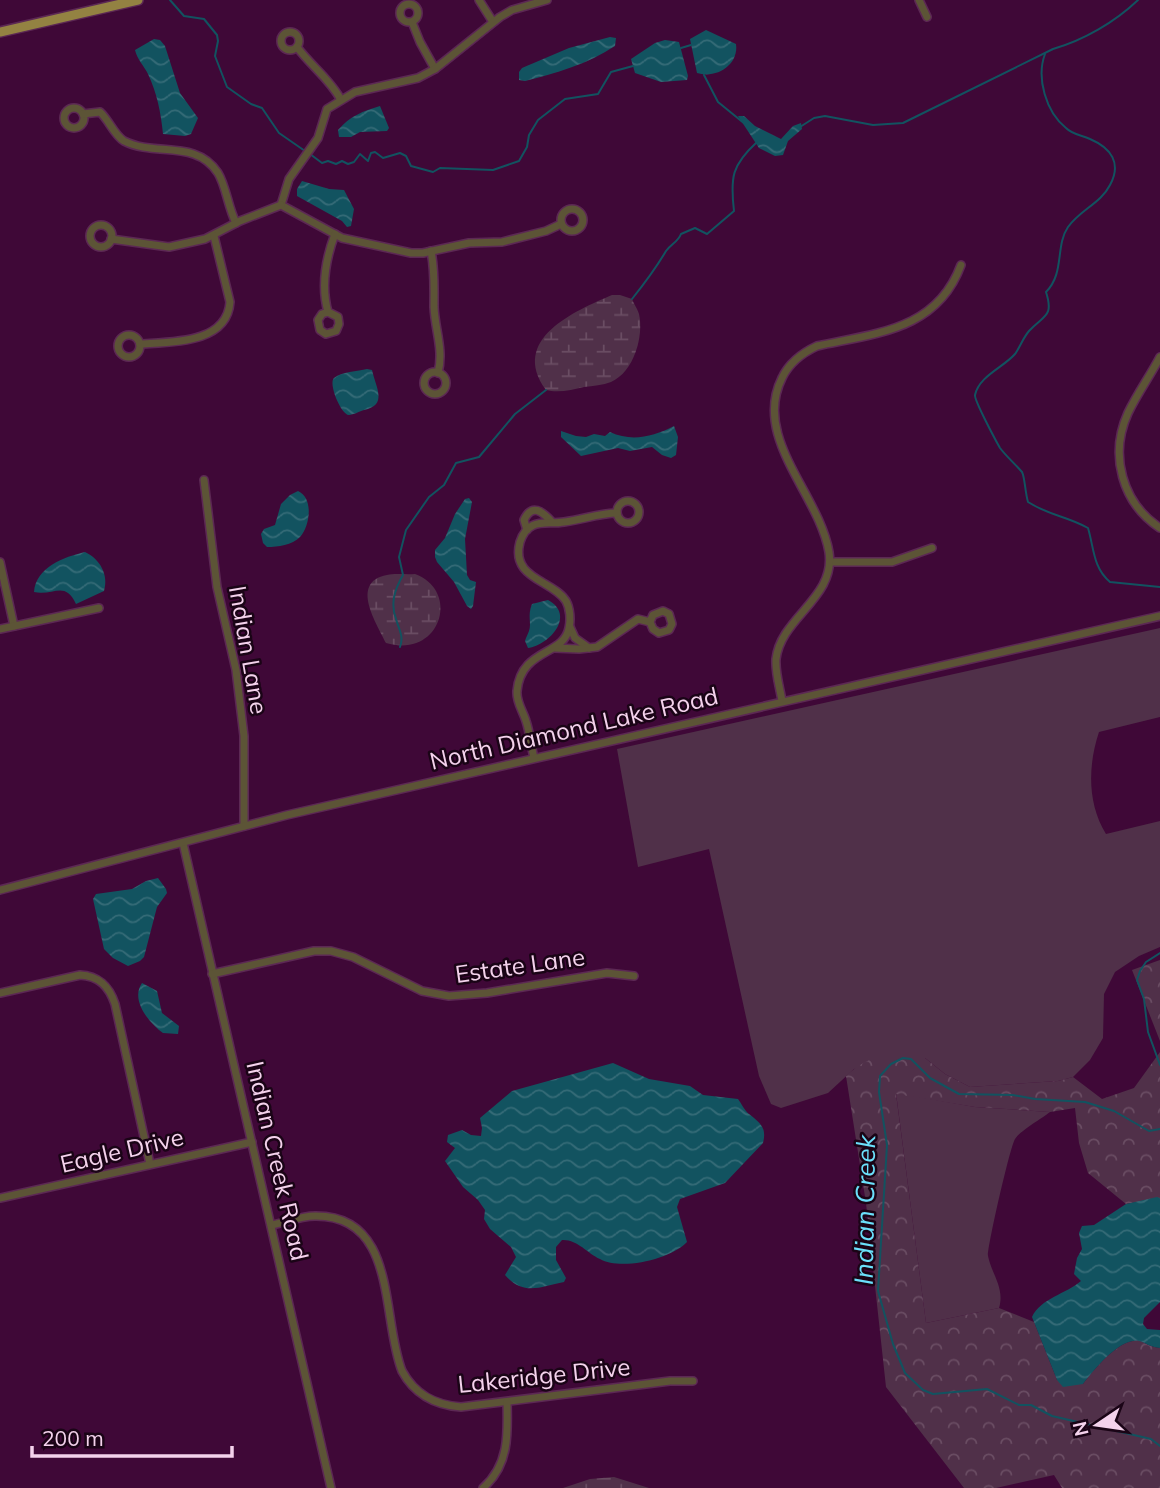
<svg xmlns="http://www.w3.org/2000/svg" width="1160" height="1488" viewBox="0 0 1160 1488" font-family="Mulish,sans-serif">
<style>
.grass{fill:#503049}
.forest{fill:url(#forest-crowns)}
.wetland{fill:url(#wetland-marsh)}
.water{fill:url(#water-waves)}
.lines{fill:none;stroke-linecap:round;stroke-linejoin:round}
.stream{stroke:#125360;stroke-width:2}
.minor-casing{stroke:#5c2854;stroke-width:10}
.major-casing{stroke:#5c2854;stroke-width:12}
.minor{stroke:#5c5436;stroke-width:7}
.major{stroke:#938242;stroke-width:9}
.labels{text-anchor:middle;stroke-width:5;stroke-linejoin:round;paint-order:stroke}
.street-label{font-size:24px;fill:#f4d2ec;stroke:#1a0416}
.water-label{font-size:26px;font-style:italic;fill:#6be0fb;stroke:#1a0416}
</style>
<defs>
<pattern id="forest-crowns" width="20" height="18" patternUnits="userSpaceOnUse" patternTransform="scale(1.75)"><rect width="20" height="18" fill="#503049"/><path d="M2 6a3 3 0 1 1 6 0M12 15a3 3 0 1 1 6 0" fill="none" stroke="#6a4d63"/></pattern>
<pattern id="wetland-marsh" width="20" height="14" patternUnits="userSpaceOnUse" patternTransform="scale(1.75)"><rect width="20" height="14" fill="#503049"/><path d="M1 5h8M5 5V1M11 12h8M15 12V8" fill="none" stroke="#6a4d63"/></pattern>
<pattern id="water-waves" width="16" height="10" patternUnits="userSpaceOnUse" patternTransform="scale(1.75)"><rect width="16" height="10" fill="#125360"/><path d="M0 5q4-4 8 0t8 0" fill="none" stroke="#356b77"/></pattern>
</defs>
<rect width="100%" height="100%" fill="#3f0837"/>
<g class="grass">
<path d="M1160,628V717L1099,732C1088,765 1087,803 1106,834L1160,821V947L1139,956L1115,972L1104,994L1103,1038L1090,1060L1073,1077L1058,1081L970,1087L945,1074L925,1058L854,1069L828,1093L781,1108L771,1104L759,1076L709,849L638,867L617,749Z"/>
<path d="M896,1093L975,1107L1050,1112C1041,1119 1020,1131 1015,1139C1010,1147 987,1248 988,1256C992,1275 1005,1288 999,1308L926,1323Z"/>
</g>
<g class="forest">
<path d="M1160,960V1041L1132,970Z"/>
<path d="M904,1052L925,1058L945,1074L970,1087L1058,1081L1073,1077L1102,1099L1134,1088L1160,1052V1198L1126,1204L1088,1173L1079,1143L1075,1108L1050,1112L975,1107L896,1094L926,1323L999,1308L1034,1322L1057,1380L1083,1384C1094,1370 1119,1338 1139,1341C1146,1343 1150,1347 1160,1348V1488H1062L1054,1475L996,1488H964L886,1387L866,1203L846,1076C863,1060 880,1054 904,1052Z"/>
</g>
<g class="wetland">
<path d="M612,295H620L632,299C634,304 638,310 639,314C644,336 634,372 611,382C603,385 593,386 584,387C572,390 558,393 546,390C509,339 575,311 612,295Z"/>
<path d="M415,574C461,591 441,659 386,643C377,624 349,582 387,575C396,573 406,575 415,574Z"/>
<path d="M614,1477L649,1488H563L590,1479Z"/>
</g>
<g class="water">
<path d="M706,30L736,44C739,65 716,79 697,73L690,39Z"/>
<path d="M610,37L616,38L615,46C588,64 556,73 525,81L519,80V72L522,68L569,48Z"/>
<path d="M154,39L160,40L165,46L180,93L198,118L191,134L185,136L163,134C161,113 157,93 148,74C144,66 137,59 135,50Z"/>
<path d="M665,40L679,42L688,76L687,80L661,82L635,73L631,59L655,43Z"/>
<path d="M380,106L389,128L387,131L360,132L351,137H339L338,130C350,116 363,111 380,106Z"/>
<path d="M738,116H744L755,126L781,139L793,126L801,123L802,129L788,141L783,155L775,156L759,148Z"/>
<path d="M302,181L329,189L344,190L354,209L351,226L347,227L342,221L297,196V189Z"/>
<path d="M367,369L372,370C376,388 388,405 364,410C360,411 353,415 349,415C341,415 328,383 334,378C341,372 358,371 367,369Z"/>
<path d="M674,426L678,437L676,455L671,458L662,455L652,447L630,451L618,448L581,456L561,437V431L576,436L586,437L594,434L605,436L610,432C631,442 653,437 674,426Z"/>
<path d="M298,491C314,498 310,526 300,537C292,545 278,547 267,547L263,543L261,534L264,529L275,525L281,504L290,495Z"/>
<path d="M469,498L472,502L465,539L467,575L470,580L476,582L473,606L471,609L467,606L454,582L437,562L435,557V550L445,538L455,514L465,499Z"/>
<path d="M85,552C100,559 109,575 104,591L76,604C65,580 54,596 34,592C36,567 64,557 85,552Z"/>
<path d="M548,600C576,615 550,645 528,648L525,641C526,637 528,634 529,631C532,623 527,616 532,604Z"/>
<path d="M158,878L166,889L167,893L157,907L144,957L140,961L128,966L113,958L104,949L93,899L96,894L132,889L146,881Z"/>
<path d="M142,983L157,991L162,1013L179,1026L178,1034L163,1033C149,1023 130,1000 142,983Z"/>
<path d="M613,1063L649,1079L690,1086L703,1095L738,1099C741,1103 745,1111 749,1114C760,1123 767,1127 763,1143L725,1183L680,1199L677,1207L687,1242C671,1259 621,1271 600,1259C587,1253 577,1239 562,1240L556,1247V1260L566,1278L564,1282C540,1287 523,1296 505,1275L516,1257L511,1247L490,1229L484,1219L485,1210L478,1200L463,1187L445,1161L455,1148L447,1142L448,1135L462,1130L471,1135L481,1136L482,1128L480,1118L512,1091Z"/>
<path d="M1157,1197L1160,1198V1302L1144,1318L1143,1324L1147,1329L1160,1330V1348C1150,1347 1146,1343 1139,1341C1119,1338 1094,1370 1083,1384L1063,1387L1057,1380L1032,1317C1041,1298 1066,1294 1081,1281L1074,1274L1077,1258L1082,1249L1079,1233L1082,1226L1094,1225L1126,1204Z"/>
</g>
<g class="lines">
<g class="stream">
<path d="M170,0L184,16L204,19L217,35L218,41L215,56L227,87L251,104L262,108L279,133L305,151"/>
<path d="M681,48L691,45"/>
<path d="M1045,54C1036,78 1046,112 1066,128C1073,135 1082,135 1090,139C1111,148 1122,163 1110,185C1101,203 1080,210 1068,227C1055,246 1065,273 1046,292C1054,317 1044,315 1029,331C1023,338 1020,347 1015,354C1004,367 979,376 975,395C974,400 996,441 1000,448C1006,456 1015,464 1022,472C1025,478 1025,492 1028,502C1050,516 1067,516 1088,528C1094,548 1093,568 1110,582L1160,587"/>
<path d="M704,75L718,102L745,124"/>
<path d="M800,127L814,118L825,116L873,125L903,123L1053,49C1084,40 1115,22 1138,0"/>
<path d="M310,154L322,163L328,161L336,164L342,161L348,164L354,162L360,154L368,161L371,153L375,152L383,158L400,153L406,156L411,166L433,172L440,168L493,170L519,161L527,147L529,135L538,120L565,99L598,94L611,72L633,66"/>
<path d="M632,299C644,284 656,268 666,251C671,244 678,242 681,234L695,228L707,234L734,211C730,177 732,165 757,142"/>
<path d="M400,647C404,636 399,630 396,619C390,603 395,589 403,575L399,557L406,530L429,497L444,485L456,463L479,457L515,414L546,390"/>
<path d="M1160,953L1146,962L1140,971L1137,980L1144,999L1148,1032L1160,1065"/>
<path d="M1160,1129L1149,1131L1114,1111L1085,1102L1035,1099L1013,1095L959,1094L930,1078L911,1059L903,1058L891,1064L880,1076L879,1092L887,1145L878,1291L893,1344L905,1373L923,1390L933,1394L987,1389L1019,1405H1031L1052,1416L1151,1439L1160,1446"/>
</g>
<defs>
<g id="minor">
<path d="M479,0L493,22"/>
<path d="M919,0L927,17"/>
<circle cx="409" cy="13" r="9"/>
<path d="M412,22L420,42L435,69"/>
<circle cx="290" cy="41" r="9"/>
<path d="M297,47C311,66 330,79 341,100"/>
<circle cx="74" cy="118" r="10"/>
<path d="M83,114L100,112C109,120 114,135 124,141C155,157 196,139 218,173C226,186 228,207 236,223"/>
<path d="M281,205L289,179L318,138L327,109L355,92L418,78L435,69L500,17L512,10L547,0"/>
<path d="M281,205L342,238L411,253H423L469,243L502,242L546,231L561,224"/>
<circle cx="572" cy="220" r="11"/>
<circle cx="101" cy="236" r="11"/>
<path d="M111,239L169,247L205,239L240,221L281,205"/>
<path d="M431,251C435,271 434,286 434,307C435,330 444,350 438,373"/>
<path d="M328,312L322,314L318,320L320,330L326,334L336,331L339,324L338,317L328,312C321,287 326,258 335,234"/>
<circle cx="129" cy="346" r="11"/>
<path d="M140,344C171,342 227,344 230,302L214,236"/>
<path d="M1160,357C1150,376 1137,394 1128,413C1109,455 1122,503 1160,528"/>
<circle cx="435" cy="383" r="11"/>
<path d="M204,480L217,587L236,670L244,736V826"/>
<circle cx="628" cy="512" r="11"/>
<path d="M527,530L524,520C532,503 542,511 552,522"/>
<path d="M0,562L14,626"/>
<path d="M830,562H892L932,548"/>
<path d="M570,627L575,638L589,648"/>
<path d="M0,629L99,608"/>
<path d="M554,648L579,649L597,647L638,619L650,622L653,629L659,633L669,630L672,624L669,614L663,611L653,615L650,622"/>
<path d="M782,701C780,688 775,673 776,659C781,617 836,598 829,552C819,494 752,438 782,378C789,363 802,353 817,346C877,333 937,330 961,265"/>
<path d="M534,758C531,746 530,733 526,721C523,711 516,702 517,691C521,648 564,656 569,628C571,620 570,608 566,601C553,580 510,579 520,542C528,517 546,525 564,522C582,520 599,513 617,513"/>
<path d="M183,843L331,1488"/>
<path d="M0,890L287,815L1160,616"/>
<path d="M212,974L314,951H331L353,957L422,991L449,996L487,993L607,973L634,976"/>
<path d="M0,993L80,975C99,976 109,986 115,1004L150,1164"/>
<path d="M0,1198L252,1142"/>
<path d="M272,1225C286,1222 301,1216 315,1216C398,1215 381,1318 402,1371C415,1395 435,1405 461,1407L670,1381H693"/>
<path d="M483,1488C509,1465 508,1435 507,1402"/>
</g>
<path id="major" d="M0,32L138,0"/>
</defs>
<use href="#minor" class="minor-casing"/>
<use href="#major" class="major-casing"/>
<use href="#minor" class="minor"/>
<use href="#major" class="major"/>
</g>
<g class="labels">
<g class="street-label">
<text transform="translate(248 650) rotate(80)" y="8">Indian Lane</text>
<text transform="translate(574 729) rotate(-13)" y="8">North Diamond Lake Road</text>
<text transform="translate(520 966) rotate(-8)" y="8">Estate Lane</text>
<text transform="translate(122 1151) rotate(-13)" y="8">Eagle Drive</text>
<text transform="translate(277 1161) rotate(77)" y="8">Indian Creek Road</text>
<text transform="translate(544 1376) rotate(-6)" y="8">Lakeridge Drive</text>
</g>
<g class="water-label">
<text transform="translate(865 1210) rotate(-89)" y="9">Indian Creek</text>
</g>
</g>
<g transform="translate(1097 1425) rotate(257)" stroke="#1a0416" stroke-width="5" paint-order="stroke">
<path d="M0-5L12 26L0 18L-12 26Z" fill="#f4d2ec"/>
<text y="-10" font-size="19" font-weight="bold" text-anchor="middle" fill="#f4d2ec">N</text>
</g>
<path d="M32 1446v10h200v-10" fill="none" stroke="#f4d2ec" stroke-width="3.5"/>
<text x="42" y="1446" font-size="21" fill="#f4d2ec" stroke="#1a0416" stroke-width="5" paint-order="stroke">200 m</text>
</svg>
